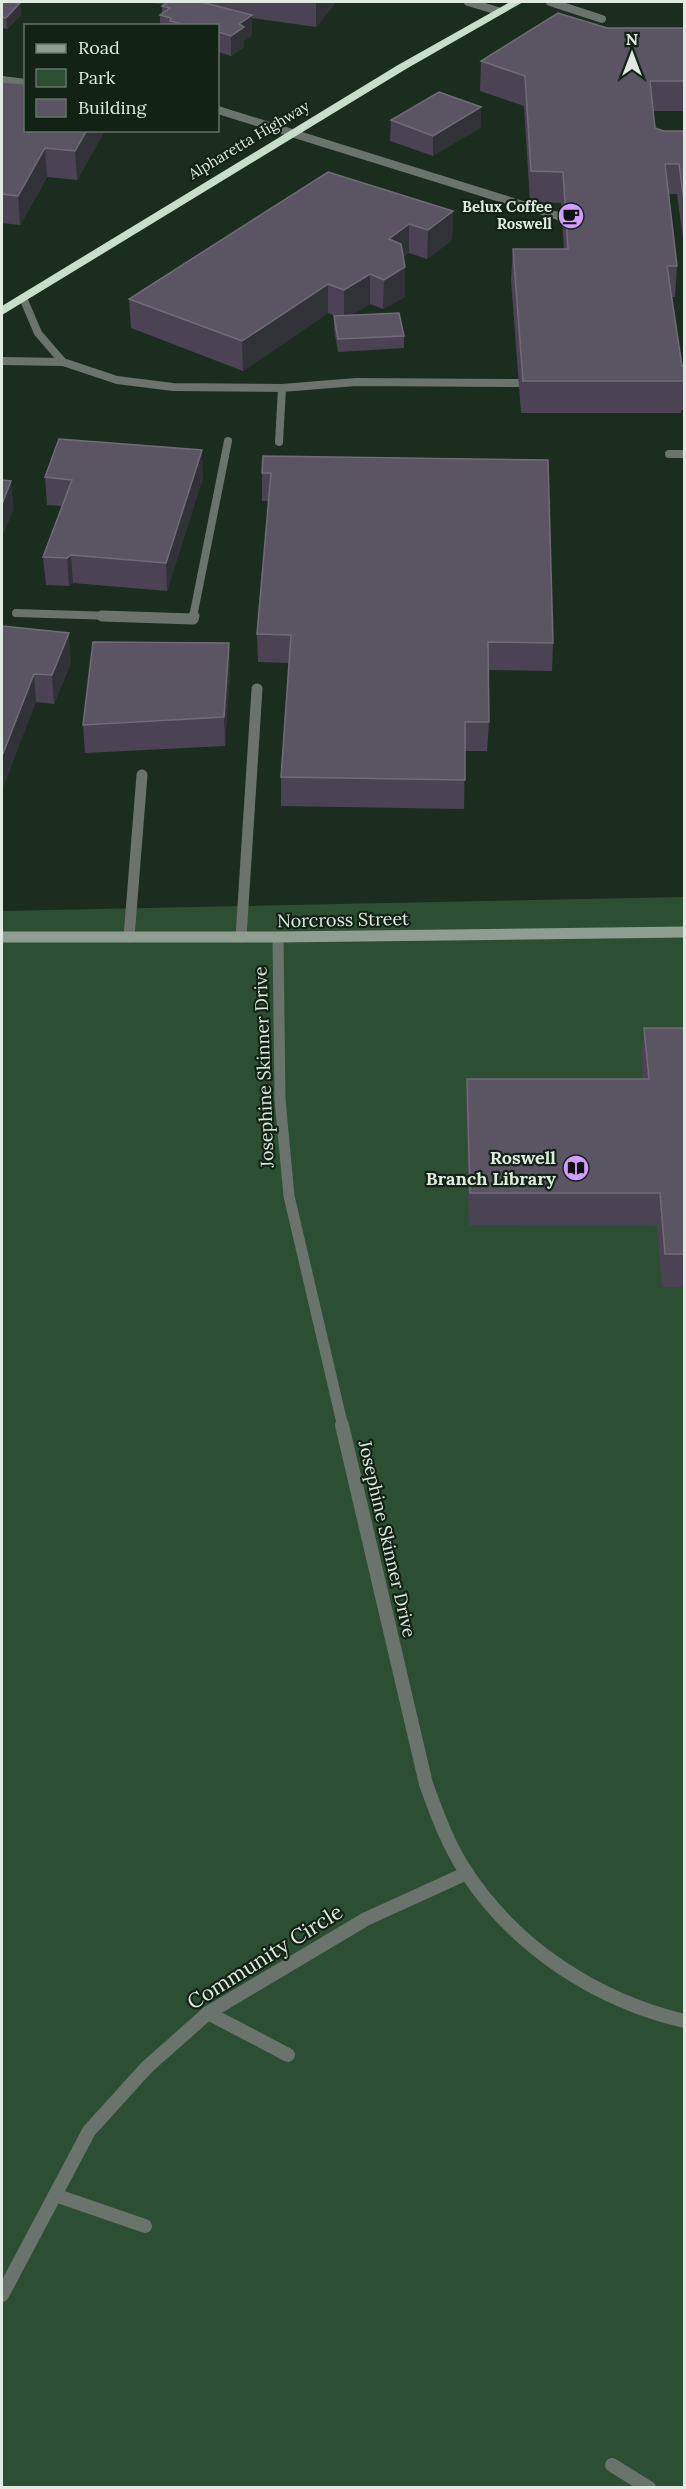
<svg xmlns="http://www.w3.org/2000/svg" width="686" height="2489" viewBox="0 0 686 2489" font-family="Lora,serif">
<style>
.green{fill:#2c4f34}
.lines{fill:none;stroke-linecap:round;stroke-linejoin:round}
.lane-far2{stroke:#6a736c;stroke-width:8}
.lane-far1{stroke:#6a736c;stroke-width:11}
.lane{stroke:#6a736c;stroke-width:14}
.street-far2{stroke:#6a736c;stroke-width:8}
.street-far1{stroke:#6a736c;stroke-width:11}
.street{stroke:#6a736c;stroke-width:14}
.secondary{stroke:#909e92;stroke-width:11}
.highway{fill:#c7decb;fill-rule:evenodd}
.wall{fill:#4b4354}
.shaded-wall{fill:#313238}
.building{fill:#5b5563;stroke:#706c76;stroke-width:1.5}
.labels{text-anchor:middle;stroke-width:4.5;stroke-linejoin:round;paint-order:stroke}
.far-street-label{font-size:15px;fill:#dfeae0;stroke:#122316}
.far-poi-label{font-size:15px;font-weight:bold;fill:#dfeae0;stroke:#122316;text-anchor:end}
.street-label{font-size:18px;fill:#dfeae0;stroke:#122316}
.poi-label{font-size:18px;font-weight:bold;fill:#dfeae0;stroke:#122316;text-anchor:end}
.near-street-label{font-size:21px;fill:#dfeae0;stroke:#122316}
</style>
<rect width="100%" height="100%" fill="#1b2d1f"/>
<path class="green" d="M684,897V2487H2V911Z"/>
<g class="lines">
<g class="lane-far2">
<path d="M550,2L602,19"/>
<path d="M2,80L26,83"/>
<path d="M218,110L558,216"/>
<path d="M2,361L63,362L38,333L23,298"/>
<path d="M63,362L117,380L173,387L282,388L356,382L522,383"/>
<path d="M279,442L282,388"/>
<path d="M669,454H684"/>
<path d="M16,613L146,617"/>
<path d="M193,617L228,441"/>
</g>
<g class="lane-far1">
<path d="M102,616L193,619L194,616"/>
<path d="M129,937L142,775"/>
<path d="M241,937L257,689"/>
</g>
<g class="lane">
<path d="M208,2013L288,2055"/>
<path d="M55,2195L145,2226"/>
<path d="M2,2295L89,2131L147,2067L208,2013L366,1919L467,1873"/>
<path d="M612,2465L649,2488"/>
</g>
<path class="street-far2" d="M468,2L498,11"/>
<path class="street-far1" d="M278,937L280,1099L289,1196L343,1427"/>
<path class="street" d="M342,1425L426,1784C437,1814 448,1845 466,1872C516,1948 596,2000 684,2021"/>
<path class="secondary" d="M2,937H278L684,932"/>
<path class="highway" d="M510,2H523L406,69L2,315V306L398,65Z"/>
</g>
<g class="wall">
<path d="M2,2L20,3L21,15L7,29L2,28Z"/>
<path d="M144,2H336L316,27L252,18V35L244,41V47L231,56L218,52V26H160V15L162,13V6L163,4Z"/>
<path d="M607,28H684V111H653L655,128L664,131H684V246L677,194H669L677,266L675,297H672L682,366H684V410H681V413H521L511,280L513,249H564L561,203L530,202L524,106L480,91L481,61Z"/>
<path d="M2,82L105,130L77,180L47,177L20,225L2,223Z"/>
<path d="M481,107V127L433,156L390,141L391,120Z"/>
<path d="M453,211L452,240L427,259L409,253L403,257L405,297L383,309L370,304L351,315L404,336V348L338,352L334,329V316H335L328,313L243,371L131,328L129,299Z"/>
<path d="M263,456L553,643L552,671L488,670L489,722L487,751H465L464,809L281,806V777L289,663L258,662L257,634L269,501H262V473Z"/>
<path d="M45,477H203L167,591L73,583L69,586L46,585L43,557L62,506L47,505Z"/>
<path d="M2,626L71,662L54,704L36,702Z"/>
<path d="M229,643L230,671L225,746L85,753L83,725Z"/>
<path d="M644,1028H684V1287H662L657,1226L469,1225L466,1111L467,1079H643L641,1060Z"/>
</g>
<g class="shaded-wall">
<path d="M316,2H336L316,27Z"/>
<path d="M20,3L21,15L7,29L6,18Z"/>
<path d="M252,15V35L244,41V47L231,56V36L239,24Z"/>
<path d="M481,107V127L433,156V136Z"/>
<path d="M87,130H105L77,180L75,151Z"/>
<path d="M45,148L47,177L20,225L18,196Z"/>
<path d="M453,211L452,240L427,259L428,230Z"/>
<path d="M409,224V253L388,268L389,239Z"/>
<path d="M405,267V297L383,309L384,280Z"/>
<path d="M370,274V304L344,320V290Z"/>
<path d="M328,284V313L243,371L242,341Z"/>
<path d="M202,450L203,477L167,591L166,563Z"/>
<path d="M11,481L14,509L2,537V504Z"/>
<path d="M71,555L73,583L69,586L67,558Z"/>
<path d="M69,633L71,662L54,704L52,675Z"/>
<path d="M229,643L230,671L225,746L224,717Z"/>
<path d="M34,674L36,702L2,791V756Z"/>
</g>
<g class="building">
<path d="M2,2H10L20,3L6,18L2,17Z"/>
<path d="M168,2H201L252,15L239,24L244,27L231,36L218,32V26H190L170,21L171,18L160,15L170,8L162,6Z"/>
<path d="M558,13L607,28H684V81H650L655,128L664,131H684V201L679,164H665L677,266H667L682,366H684V381H523L513,249H568L563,172L531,171L525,76L481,61Z"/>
<path d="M2,82L26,84V130H87L75,151L45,148L18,196L2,194Z"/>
<path d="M439,92L481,107L433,136L391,120Z"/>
<path d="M328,172L453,211L428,230L409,224L389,239L401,244L405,267L384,280L370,274L344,290L328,284L242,341L129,299Z"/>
<path d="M399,313L404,336L338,339L334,316Z"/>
<path d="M59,439L202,450L166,563L71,555L67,558L43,557L72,480L45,477Z"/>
<path d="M263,456L548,460L553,643L488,642L489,722H465V780L281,777L291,635L257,634L271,473H262Z"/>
<path d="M2,480L11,481L2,504Z"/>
<path d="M2,626L69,633L52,675L34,674L2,756Z"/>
<path d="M93,642L229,643L224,717L83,725Z"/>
<path d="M644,1028H684V1254H665L660,1193H470L467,1079H649Z"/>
</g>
<defs>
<symbol id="cafe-disc" viewBox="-11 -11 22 22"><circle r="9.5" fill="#d19dfe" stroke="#122316"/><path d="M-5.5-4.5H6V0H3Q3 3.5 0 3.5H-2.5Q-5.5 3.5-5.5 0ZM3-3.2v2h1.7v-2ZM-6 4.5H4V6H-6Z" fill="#111"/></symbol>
<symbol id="library-disc" viewBox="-11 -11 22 22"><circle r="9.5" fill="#d19dfe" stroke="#122316"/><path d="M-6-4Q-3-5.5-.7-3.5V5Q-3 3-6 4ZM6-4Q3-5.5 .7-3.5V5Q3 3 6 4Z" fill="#111"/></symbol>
</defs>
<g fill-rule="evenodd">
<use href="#cafe-disc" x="556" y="201" width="30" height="30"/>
<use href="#library-disc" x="561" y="1153" width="30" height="30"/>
</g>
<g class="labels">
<g class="far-street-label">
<text transform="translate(249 140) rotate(-31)" y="5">Alpharetta Highway</text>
</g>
<g class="far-poi-label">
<text x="552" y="212">Belux Coffee<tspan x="552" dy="17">Roswell</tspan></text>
</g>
<g class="street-label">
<text transform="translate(343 920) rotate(-1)" y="6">Norcross Street</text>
<text transform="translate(264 1067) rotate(-92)" y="6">Josephine Skinner Drive</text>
<text transform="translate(387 1539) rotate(77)" y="6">Josephine Skinner Drive</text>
</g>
<g class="poi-label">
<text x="556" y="1164">Roswell<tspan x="556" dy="21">Branch Library</tspan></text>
</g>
<g class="near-street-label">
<text transform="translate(265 1957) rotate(-32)" y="7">Community Circle</text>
</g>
</g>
<rect width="686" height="2489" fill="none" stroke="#dfeae0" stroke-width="6"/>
<rect x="24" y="24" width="195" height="108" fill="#122316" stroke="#647367" stroke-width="1.5"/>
<rect x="36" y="44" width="30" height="9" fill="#909e92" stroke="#647367" stroke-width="1.5"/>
<text x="78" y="54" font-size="18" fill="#dfeae0">Road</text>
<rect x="36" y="69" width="30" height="18" fill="#2c4f34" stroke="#647367" stroke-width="1.5"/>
<text x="78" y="84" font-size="18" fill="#dfeae0">Park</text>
<rect x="36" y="99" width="30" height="18" fill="#5b5563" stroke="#647367" stroke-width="1.5"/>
<text x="78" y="114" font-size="18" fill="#dfeae0">Building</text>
<g transform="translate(632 54)" stroke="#122316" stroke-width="4.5" paint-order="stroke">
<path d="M0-4.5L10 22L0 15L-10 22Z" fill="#dfeae0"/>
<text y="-9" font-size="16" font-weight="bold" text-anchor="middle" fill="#dfeae0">N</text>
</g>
</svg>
